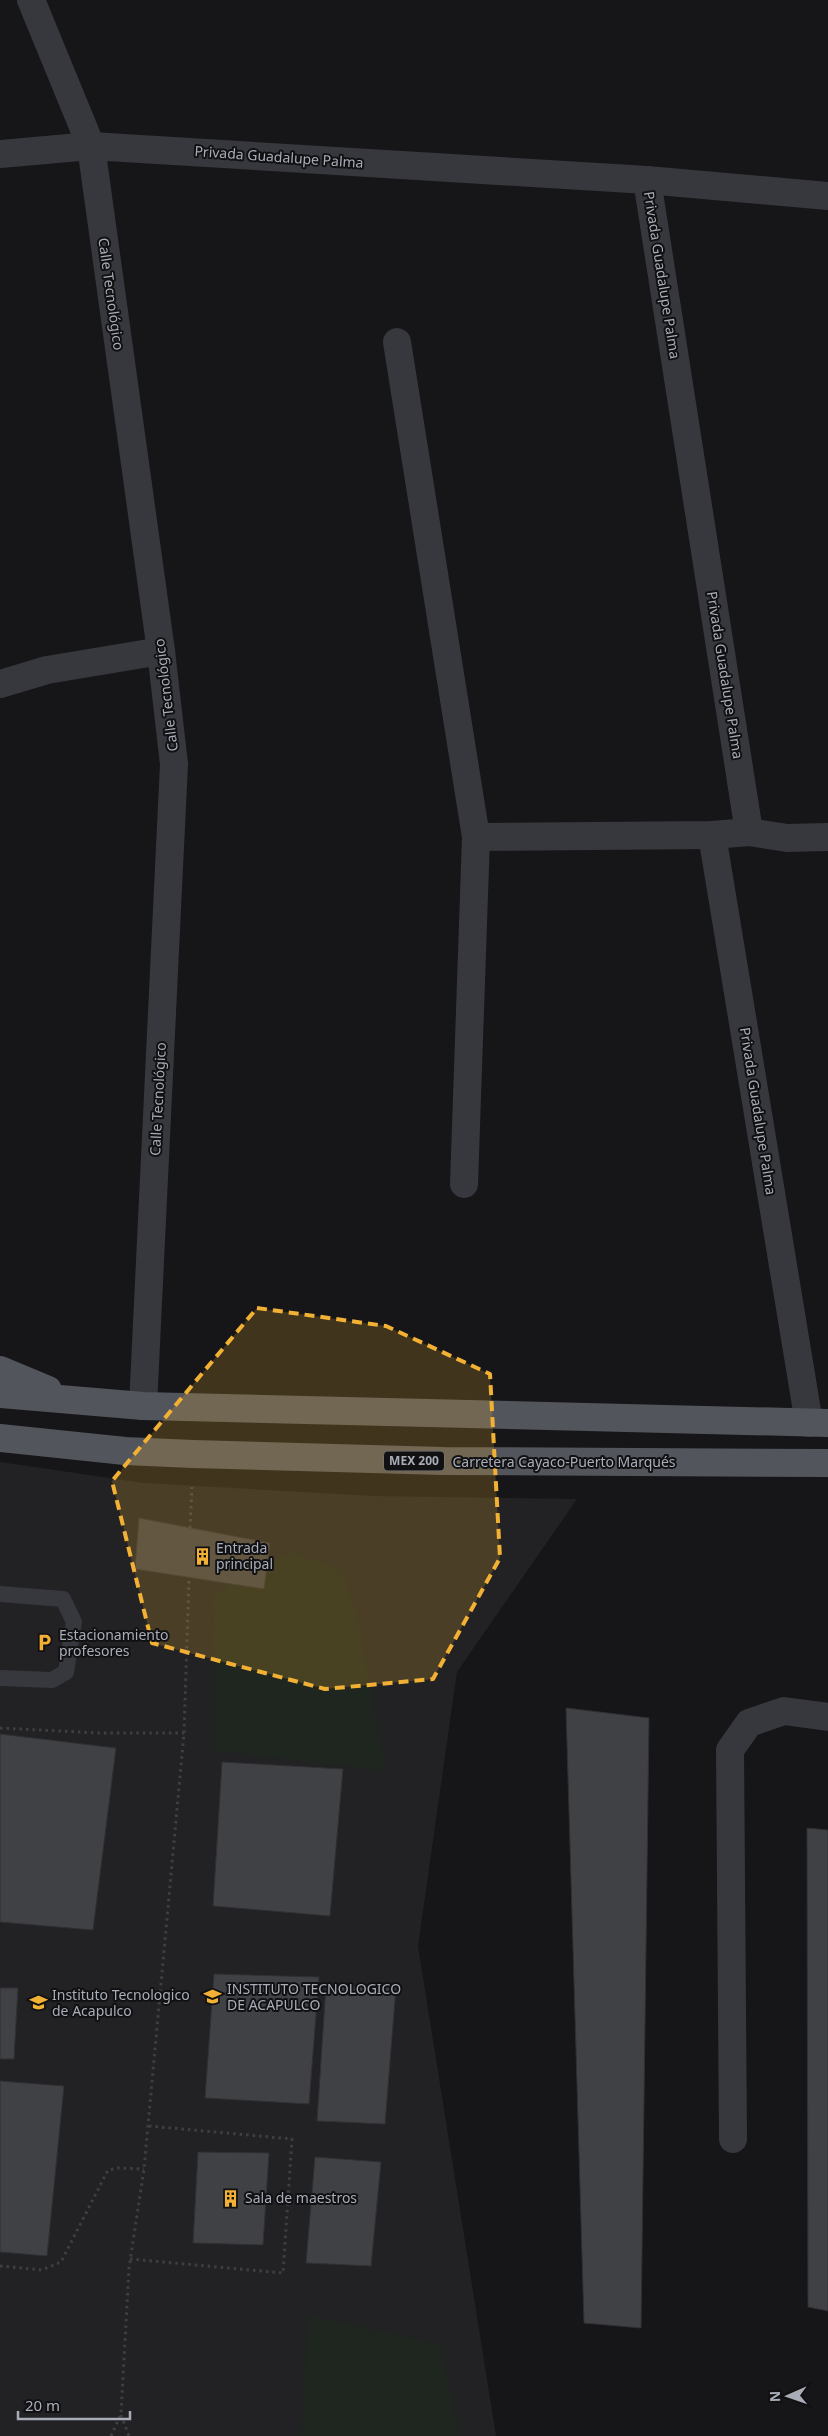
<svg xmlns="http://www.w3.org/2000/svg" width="828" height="2436" viewBox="0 0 828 2436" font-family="'Noto Sans',sans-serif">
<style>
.built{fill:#222225}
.green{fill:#1e261f}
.building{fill:#404145;stroke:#303034}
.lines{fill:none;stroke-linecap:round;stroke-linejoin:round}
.path{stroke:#3d3f44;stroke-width:3;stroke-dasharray:2.5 4;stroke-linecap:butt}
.lane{stroke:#37383d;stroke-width:16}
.street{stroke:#37383d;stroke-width:28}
.primary{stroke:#53555c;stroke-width:28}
.marked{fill:#f2b134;fill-opacity:0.2;stroke:#f2b134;stroke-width:4;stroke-dasharray:10 6;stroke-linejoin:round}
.labels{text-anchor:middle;stroke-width:4;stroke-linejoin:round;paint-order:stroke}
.shield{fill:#111113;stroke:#7b7e86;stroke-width:1}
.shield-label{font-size:12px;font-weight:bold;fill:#a8adb8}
.street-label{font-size:14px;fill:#a8adb8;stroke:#111113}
.poi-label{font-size:14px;fill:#a8adb8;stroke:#111113;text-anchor:start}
</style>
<rect width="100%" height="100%" fill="#161618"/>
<path class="built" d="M0,1462L144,1483L374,1496L577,1499L457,1672L418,1946L496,2436H0Z"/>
<g class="green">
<path d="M292,1551L342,1572L357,1616L386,1771L215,1751L213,1594Z"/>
<path d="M308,2315L440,2344L460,2436H301Z"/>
</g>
<g class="building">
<path d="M139,1518L270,1543L264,1589L135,1569Z"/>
<path d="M566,1708L649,1718L641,2328L584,2323Z"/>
<path d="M0,1734L116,1748L93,1930L0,1922Z"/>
<path d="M222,1762L343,1769L330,1916L213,1906Z"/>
<path d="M807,1828L828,1830V2311L808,2307Z"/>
<path d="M214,1974L319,1977L309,2104L205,2098Z"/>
<path d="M326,1985L396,1988L385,2124L317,2121Z"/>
<path d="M0,1988H18L14,2059H0Z"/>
<path d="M0,2081L64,2086L47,2256L0,2252Z"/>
<path d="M198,2152L269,2153L263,2245L193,2243Z"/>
<path d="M315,2157L381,2162L371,2266L306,2263Z"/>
</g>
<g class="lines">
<g class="path">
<path d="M190,1528L192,1487"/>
<path d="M0,1728L99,1733H184"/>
<path d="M130,2259L283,2273L292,2139L149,2126"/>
<path d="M0,2266L42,2270L61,2262L108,2170L118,2168L144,2169"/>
<path d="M121,2415L129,2436"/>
<path d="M111,2436L121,2414L129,2268L144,2169L184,1733L189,1578"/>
</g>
<path class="lane" d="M0,1594L63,1599L74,1622L66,1672L52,1680L0,1678"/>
<g class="street">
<path d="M31,0L91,146L161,651L174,764L143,1406"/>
<path d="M0,154L91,146L647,180L828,196"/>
<path d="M647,180L749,832"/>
<path d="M397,342L476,837L464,1184"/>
<path d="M0,684L47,670L161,651"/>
<path d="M712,835L809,1423"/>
<path d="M476,837L712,835L749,832L787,838L828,837"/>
<path d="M733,2139L730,1750L749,1723L784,1711L828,1717"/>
</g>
<g class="primary">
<path d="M0,1370L48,1390"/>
<path d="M0,1394L143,1406L828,1423"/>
<path d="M0,1438L125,1451L193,1454L443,1461L828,1463"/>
</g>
</g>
<path class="marked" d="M257,1308L386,1326L490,1374L500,1558L433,1679L325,1689L152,1643L112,1481Z"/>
<defs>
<symbol id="building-bare" viewBox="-9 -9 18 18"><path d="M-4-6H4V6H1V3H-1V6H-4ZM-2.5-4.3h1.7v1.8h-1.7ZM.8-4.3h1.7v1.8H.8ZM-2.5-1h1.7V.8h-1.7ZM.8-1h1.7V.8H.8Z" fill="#f2b134" stroke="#111113" stroke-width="2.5" paint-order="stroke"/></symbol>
<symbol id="parking-bare" viewBox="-9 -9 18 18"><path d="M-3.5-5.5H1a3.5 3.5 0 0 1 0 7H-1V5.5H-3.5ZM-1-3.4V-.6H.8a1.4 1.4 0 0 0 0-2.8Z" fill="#f2b134" stroke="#111113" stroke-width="2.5" paint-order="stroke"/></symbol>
<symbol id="school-bare" viewBox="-9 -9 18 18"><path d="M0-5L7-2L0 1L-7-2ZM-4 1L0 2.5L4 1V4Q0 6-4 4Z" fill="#f2b134" stroke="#111113" stroke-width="2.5" paint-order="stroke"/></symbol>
<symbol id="university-bare" viewBox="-9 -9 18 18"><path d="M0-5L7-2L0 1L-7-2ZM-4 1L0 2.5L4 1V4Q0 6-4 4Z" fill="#f2b134" stroke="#111113" stroke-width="2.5" paint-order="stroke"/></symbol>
</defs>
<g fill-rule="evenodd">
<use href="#building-bare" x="190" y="1544" width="25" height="25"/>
<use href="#parking-bare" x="32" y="1630" width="25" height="25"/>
<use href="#school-bare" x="200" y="1984" width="25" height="25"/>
<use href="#university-bare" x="26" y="1990" width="25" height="25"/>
<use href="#building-bare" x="218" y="2186" width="25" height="25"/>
</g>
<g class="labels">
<rect class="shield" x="384" y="1451.5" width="60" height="19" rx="4"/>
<g class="shield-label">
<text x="414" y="1465">MEX 200</text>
</g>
<g class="street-label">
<text transform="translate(279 157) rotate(4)" y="5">Privada Guadalupe Palma</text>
<text transform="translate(662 275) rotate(81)" y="5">Privada Guadalupe Palma</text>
<text transform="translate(111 294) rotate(82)" y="5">Calle Tecnológico</text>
<text transform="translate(725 675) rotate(81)" y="5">Privada Guadalupe Palma</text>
<text transform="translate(166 695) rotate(-97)" y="5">Calle Tecnológico</text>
<text transform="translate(158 1099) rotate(-87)" y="5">Calle Tecnológico</text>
<text transform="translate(758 1111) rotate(81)" y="5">Privada Guadalupe Palma</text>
<text x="564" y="1467">Carretera Cayaco-Puerto Marqués</text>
</g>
<g class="poi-label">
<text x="216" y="1553">Entrada<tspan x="216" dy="16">principal</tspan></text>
<text x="59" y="1640">Estacionamiento<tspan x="59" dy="16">profesores</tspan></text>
<text x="227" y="1994">INSTITUTO TECNOLOGICO<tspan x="227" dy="16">DE ACAPULCO</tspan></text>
<text x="52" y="2000">Instituto Tecnologico<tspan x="52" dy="16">de Acapulco</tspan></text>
<text x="245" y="2203">Sala de maestros</text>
</g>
</g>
<g transform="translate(788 2396) rotate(268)" stroke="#111113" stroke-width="4" paint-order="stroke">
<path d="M0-4L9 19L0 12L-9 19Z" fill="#a8adb8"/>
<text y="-8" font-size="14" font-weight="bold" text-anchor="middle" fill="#a8adb8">N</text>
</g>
<path d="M18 2411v8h112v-8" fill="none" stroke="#a8adb8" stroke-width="2.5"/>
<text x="25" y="2411" font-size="15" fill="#a8adb8" stroke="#111113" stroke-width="4" paint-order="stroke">20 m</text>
</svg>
